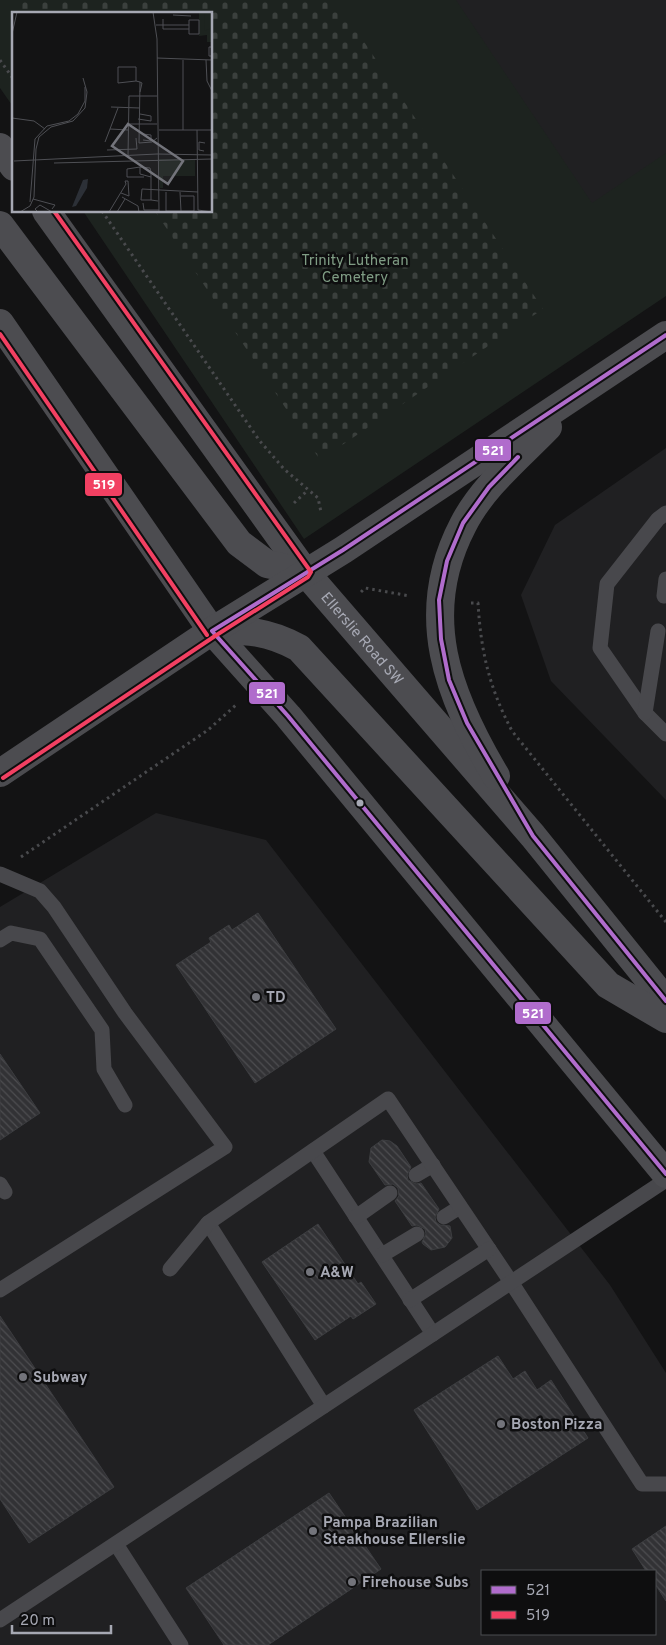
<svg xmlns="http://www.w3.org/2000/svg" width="666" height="1645" viewBox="0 0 666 1645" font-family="Overpass,sans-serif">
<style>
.built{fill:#202022;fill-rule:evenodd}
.green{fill:#1d231f}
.cemetery{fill:url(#cemetery-stones)}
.building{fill:url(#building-back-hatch);stroke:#3c3d40}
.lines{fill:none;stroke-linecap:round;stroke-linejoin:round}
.path{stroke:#494a4d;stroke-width:3;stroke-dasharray:2.5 4;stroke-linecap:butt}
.lane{stroke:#48484c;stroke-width:15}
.secondary{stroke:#4c4c50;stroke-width:28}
.bus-1-casing{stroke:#0e0e0f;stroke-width:8}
.bus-2-casing{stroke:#0e0e0f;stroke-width:8}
.bus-1{stroke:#b06ccc;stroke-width:4}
.bus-2{stroke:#f24062;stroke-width:4}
.bus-dot{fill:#a6a8b3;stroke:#0e0e0f;stroke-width:2}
.poi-dot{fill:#73747b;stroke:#0e0e0f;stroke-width:2}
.labels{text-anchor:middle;stroke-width:5;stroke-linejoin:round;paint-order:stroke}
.park-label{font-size:15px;fill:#7f9c84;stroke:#0e0e0f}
.street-label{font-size:15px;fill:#a6a8b3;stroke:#0e0e0f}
.poi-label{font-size:15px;font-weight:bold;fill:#a6a8b3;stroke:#0e0e0f;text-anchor:start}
.inset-road{fill:none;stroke:#4e4f54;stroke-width:1}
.view{fill:#73747b;fill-opacity:0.15;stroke:#73747b;stroke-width:2.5}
.inset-edge{fill:none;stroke:#a6a8b3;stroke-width:2.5}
.line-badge{stroke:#0e0e0f;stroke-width:2}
.badge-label{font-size:14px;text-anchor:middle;font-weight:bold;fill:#fff}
</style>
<defs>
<pattern id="cemetery-stones" width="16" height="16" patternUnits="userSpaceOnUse" patternTransform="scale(1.25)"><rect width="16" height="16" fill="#1d231f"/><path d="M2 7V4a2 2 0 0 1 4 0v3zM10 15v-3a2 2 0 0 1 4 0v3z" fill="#3b403d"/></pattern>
<pattern id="building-back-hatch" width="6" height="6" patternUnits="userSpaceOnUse" patternTransform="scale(1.25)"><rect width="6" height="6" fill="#323235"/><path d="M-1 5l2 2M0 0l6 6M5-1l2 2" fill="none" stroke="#4d4d50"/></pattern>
</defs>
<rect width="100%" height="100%" fill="#131314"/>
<g class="built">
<path d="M336,0H666V203L534,295Z"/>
<path d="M666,448V800L551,681L521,595L555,525Z"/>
<path d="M156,813L266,840L610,1285L666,1373V1645H0V907ZM482,1571H655V1634H482Z"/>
</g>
<path class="green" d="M0,0H456L592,203L666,153V296L304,539L83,211H211V14H14V108L0,88Z"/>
<path class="cemetery" d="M15,0H336L543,309L320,460L155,211H211V14H25Z"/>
<g class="building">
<path d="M258,913L336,1029L255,1083L176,965L211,942L209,938L229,925L232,930Z"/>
<path d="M0,1054L40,1113L0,1140Z"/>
<path d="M382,1140L390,1141L397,1146L411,1167L407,1175L408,1180L416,1184L421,1183L439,1209L435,1217L436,1222L440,1225L450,1226L452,1238L445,1247L431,1250L423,1244L422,1242L426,1234L425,1229L417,1225L412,1226L395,1201L399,1196L398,1188L393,1184L385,1185L369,1162L371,1148Z"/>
<path d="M318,1224L358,1284L361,1282L376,1304L353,1319L351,1316L315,1340L262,1262Z"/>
<path d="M0,1316L114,1487L29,1543L0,1499Z"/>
<path d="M498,1356L513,1379L525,1371L537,1390L551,1380L588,1438L477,1510L414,1410Z"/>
<path d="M329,1493L381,1569L268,1645H224L186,1588Z"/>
<path d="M666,1526V1601L655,1584V1571H646L632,1549Z"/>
</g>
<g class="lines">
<g class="path">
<path d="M0,60L14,80"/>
<path d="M102,211L259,440L284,469L318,498L321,512"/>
<path d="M294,503L307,491"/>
<path d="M361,592L365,588L410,596"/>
<path d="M471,603H478C481,652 489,687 512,731L666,922"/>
<path d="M21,857L208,730L236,705"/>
</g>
<g class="lane">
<path d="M666,513L658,519L607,584L600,648L645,713L666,734"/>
<path d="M664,596L666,579"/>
<path d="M645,713L658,631"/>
<path d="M0,874L40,891L54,907L125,1013L225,1147L0,1290"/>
<path d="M0,940L11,933L40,939L102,1030L104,1069L125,1105"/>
<path d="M313,1151L433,1334"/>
<path d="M416,1175L433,1165"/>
<path d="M0,1184L5,1192"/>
<path d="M356,1217L390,1193"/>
<path d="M444,1217L460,1207"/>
<path d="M208,1223L324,1406"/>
<path d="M382,1255L417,1234"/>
<path d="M170,1269L208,1223L388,1099L511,1282L642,1484H666"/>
<path d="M410,1300L489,1249"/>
<path d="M116,1544L181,1645"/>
<path d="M0,1620L666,1180"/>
</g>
<g class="secondary">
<path d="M0,147L14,167"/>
<path id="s1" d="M46,211L305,572L533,836L666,1001"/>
<path d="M0,225L239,543L267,564L305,572"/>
<path d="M0,323L212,631L288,716L666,1174"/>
<path d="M212,631C247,630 268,631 299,648L608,985L666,1019"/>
<path d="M0,773L212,631L343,550L666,335"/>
<path d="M496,776C448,695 416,615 463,525C482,487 519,457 548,427"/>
</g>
<defs>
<g id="bus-1">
<path d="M666,335L343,550L212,631L288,716L666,1174"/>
<path d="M518,457L489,487L463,523L447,561L439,600L441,639L449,680L467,723L533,836L666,1001"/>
</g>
<g id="bus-2">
<path d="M0,334L207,635"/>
<path d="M3,778L215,636L308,577L311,572L54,211"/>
</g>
</defs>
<use href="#bus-1" class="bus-1-casing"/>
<use href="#bus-2" class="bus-2-casing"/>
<use href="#bus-1" class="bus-1"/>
<use href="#bus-2" class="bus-2"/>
</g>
<circle class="bus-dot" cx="360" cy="803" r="4.5"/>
<g class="poi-dot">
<circle cx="256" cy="997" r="5"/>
<circle cx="310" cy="1272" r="5"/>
<circle cx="23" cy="1377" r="5"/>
<circle cx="501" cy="1424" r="5"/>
<circle cx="313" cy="1531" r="5"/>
<circle cx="352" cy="1582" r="5"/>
</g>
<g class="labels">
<g class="park-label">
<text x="355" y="265">Trinity Lutheran<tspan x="355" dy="17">Cemetery</tspan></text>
</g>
<g class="street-label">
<text dy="5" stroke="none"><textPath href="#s1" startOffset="532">Ellerslie Road SW</textPath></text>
</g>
<g class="poi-label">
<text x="266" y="1002">TD</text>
<text x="320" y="1277">A&amp;W</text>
<text x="33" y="1382">Subway</text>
<text x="511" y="1429">Boston Pizza</text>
<text x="323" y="1527">Pampa Brazilian<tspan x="323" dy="17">Steakhouse Ellerslie</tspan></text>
<text x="362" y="1587">Firehouse Subs</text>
</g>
</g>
<g transform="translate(12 12)">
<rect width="200" height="200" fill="#131314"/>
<path d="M187,0H200V30H195V23L187,24ZM146,147H183V164H151V176H148Z" fill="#1d231f"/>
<path d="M193,0H200V16L192,19Z" fill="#1d231f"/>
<path d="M148,149L182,150L183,160H148Z" fill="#1d231f"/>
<path d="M76,167L75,176L64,194L60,195L71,168Z" fill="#2c3037"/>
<path class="inset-road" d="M141,0L145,27L147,200M161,3L179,4M151,7V17H177M144,13H177V8H187V22H177V13M0,22L5,0M200,35H197V44H200M145,46L200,48M194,48L195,69L200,79M124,69L106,71V55H124V69L128,70M128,80L130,71L128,70L127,131L140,130L145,126M99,95L128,96M0,106L22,109L33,117M126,107L139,109V104L128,102M117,112H145M98,117L116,118M147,118H200M171,118V48M185,118L186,198L200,200M131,122L139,123V129L131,128M93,130L106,96M95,138L125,137L124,126M192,139L187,138V130L193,131M116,144L117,84H145M2,149L145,142L200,143M42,151L200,147M128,155L115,157V165H132M139,165L128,162V155L138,156L139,160V188L146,189M154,180V199H169L168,180M169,184H182V199H169M110,185L126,194L127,200M21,187L43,193L40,197M139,188H129L130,177L186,180M18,190L23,127L35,114L57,109L66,102L73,89V75M131,191L132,198H147M8,200L18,194L22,185L24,137L27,125L39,115L61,109L73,96L75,80L71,66M26,200L23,197L28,193L40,200M97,200L114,172L113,169H116L117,184L109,181M105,200L113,187"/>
<path class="view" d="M116,112L171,149L156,172L100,134Z"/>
<rect width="200" height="200" class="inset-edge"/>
</g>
<g class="line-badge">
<rect x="474" y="438" width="38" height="24" rx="5" fill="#b06ccc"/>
<rect x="84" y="472" width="39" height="25" rx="5" fill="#f24062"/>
<rect x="248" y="681" width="38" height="24" rx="5" fill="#b06ccc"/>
<rect x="514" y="1001" width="38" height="24" rx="5" fill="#b06ccc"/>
</g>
<g class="badge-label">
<text x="493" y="455">521</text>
<text x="104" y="489">519</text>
<text x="267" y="698">521</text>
<text x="533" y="1018">521</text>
</g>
<rect x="481" y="1570" width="175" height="65" fill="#0e0e0f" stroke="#4b4c51"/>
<rect x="491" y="1586" width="25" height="8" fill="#b06ccc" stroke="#4b4c51"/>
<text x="526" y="1595" font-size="15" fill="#a6a8b3">521</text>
<rect x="491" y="1611" width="25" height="8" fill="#f24062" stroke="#4b4c51"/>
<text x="526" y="1620" font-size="15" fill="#a6a8b3">519</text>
<path d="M12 1625v8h99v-8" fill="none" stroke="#a6a8b3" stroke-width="2.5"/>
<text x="20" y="1625" font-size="15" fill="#a6a8b3" stroke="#0e0e0f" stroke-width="4" paint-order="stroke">20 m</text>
</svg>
